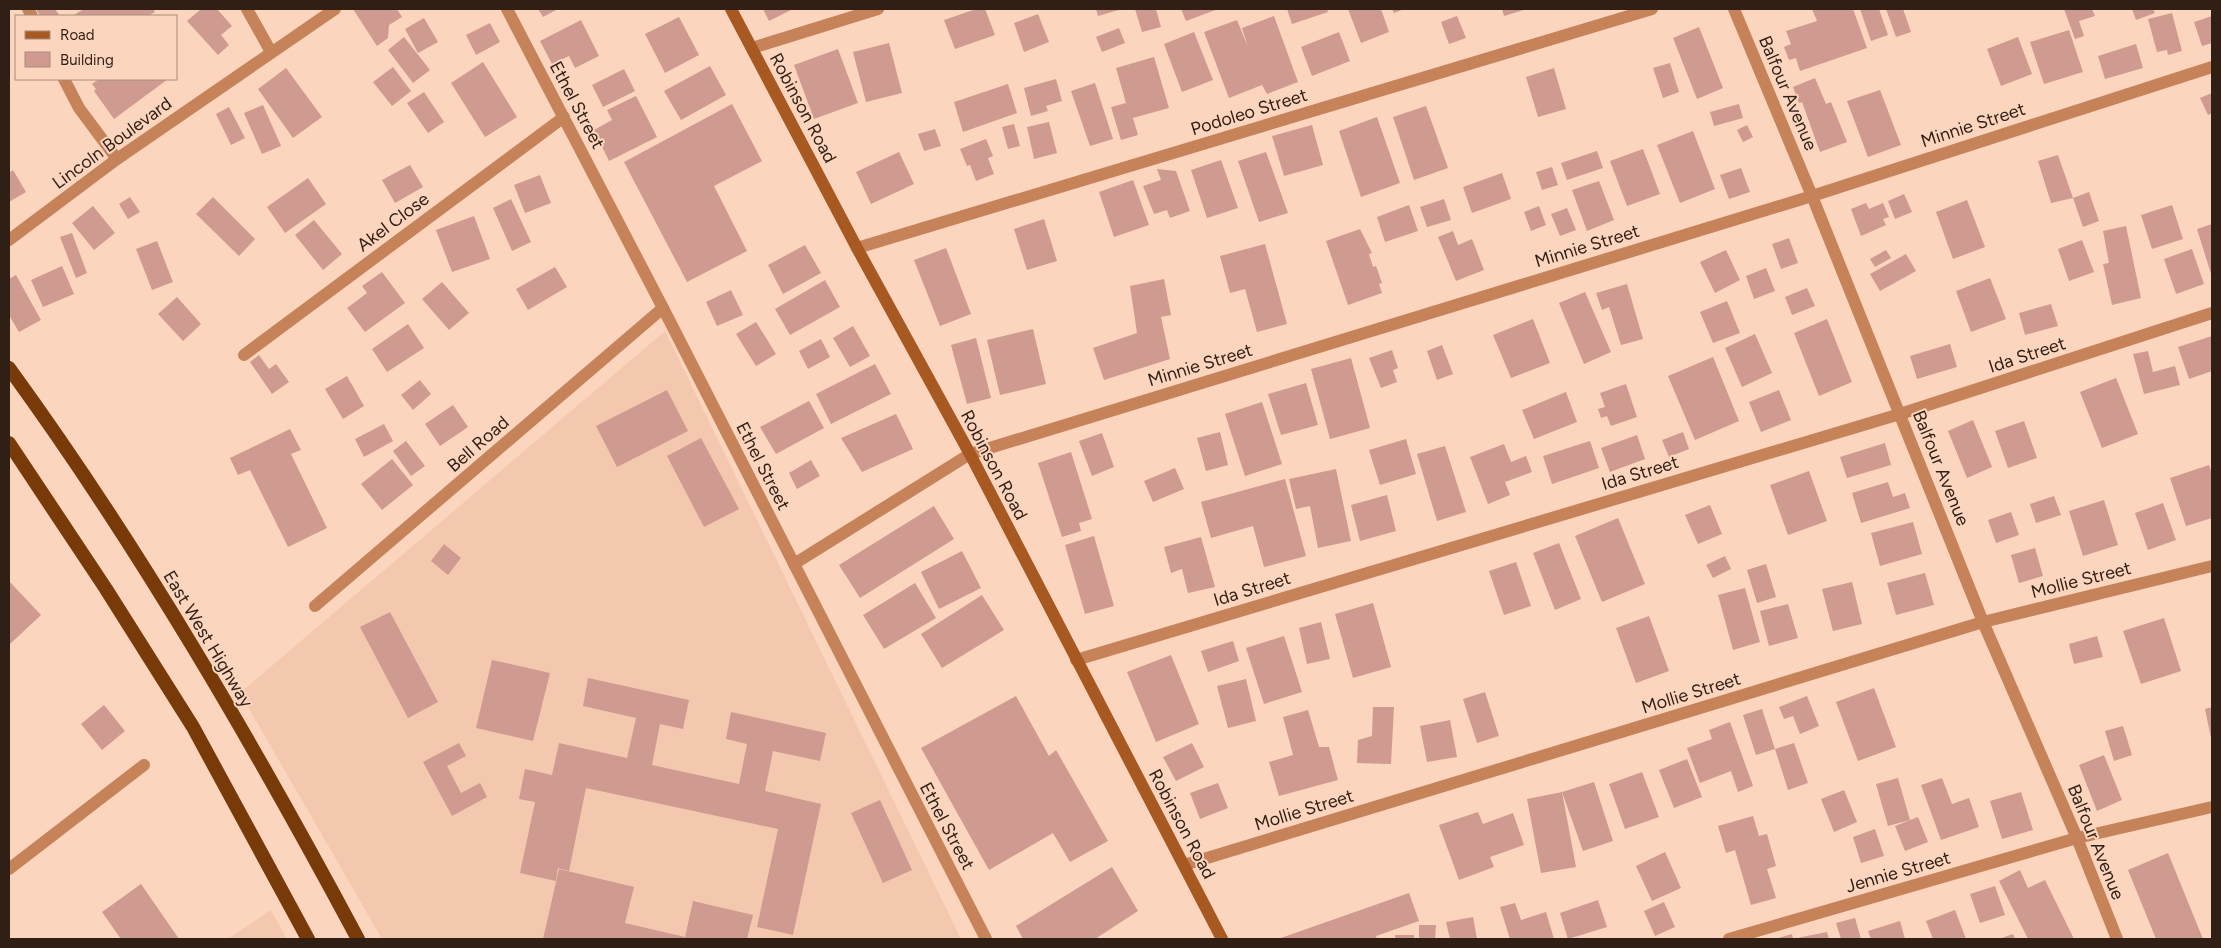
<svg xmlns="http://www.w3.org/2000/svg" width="2221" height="948" viewBox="0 0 2221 948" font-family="Figtree,sans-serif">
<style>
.built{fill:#f4c8af}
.building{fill:#cf9a8f}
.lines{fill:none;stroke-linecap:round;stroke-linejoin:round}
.minor{stroke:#c68258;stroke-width:12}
.tertiary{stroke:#c68258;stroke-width:12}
.secondary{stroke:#a85922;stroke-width:12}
.trunk{stroke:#783a09;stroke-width:14}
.labels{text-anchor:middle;stroke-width:4;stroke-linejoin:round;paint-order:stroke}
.street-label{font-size:18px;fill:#301f14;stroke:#fcd5bf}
</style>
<rect width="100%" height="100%" fill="#fcd5bf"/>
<g class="built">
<path d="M665,331L961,939H382L240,693Z"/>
<path d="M271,910L287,939H228Z"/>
</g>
<g class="building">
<path d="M36,9H55L60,16H40Z"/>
<path d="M84,9H153L155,12L147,16H72Z"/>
<path d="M201,9H217L232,26L221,35L229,45L218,55L187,21Z"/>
<path d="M353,9H397L402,17L389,25L388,38L377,46Z"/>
<path d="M538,9H558L543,17Z"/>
<path d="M763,9H793L769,21Z"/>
<path d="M976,9H985L995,35L955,49L944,20Z"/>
<path d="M1096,9H1122L1098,16Z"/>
<path d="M1135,9H1156L1161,27L1142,32Z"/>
<path d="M1181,9H1218L1186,21Z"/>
<path d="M1287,9H1327L1328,12L1292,24Z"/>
<path d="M1348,9H1381L1389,32L1361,43Z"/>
<path d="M1392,9H1404L1394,13Z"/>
<path d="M1502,9H1527L1504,16Z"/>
<path d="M1812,9H1853L1867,48L1800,71L1796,58L1789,60L1784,47L1791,44L1786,31L1817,21Z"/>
<path d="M1860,9H1879L1888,35L1871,41Z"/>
<path d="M1886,9H1903L1911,32L1896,37Z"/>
<path d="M2064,9H2092L2095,16L2079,21L2084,36L2075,39Z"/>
<path d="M2132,9H2153L2155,13L2136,20Z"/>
<path d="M2172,13L2182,51L2168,55L2167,50L2157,52L2148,19Z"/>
<path d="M1038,14L1049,42L1024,52L1014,23Z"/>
<path d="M1274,16L1298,82L1267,94L1262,85L1229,98L1204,32L1237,20L1248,47L1242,28Z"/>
<path d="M1457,16L1466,38L1449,44L1441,22Z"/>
<path d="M2212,16V43L2202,46L2194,22Z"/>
<path d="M679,17L699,55L665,73L645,34Z"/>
<path d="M424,18L438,42L418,53L405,29Z"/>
<path d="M581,20L599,56L575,68L569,56L552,64L540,41Z"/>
<path d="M490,23L500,42L476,55L466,35Z"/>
<path d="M1699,27L1723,88L1697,99L1673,38Z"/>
<path d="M1119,28L1125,43L1102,52L1096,37Z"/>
<path d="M2069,30L2083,72L2044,84L2030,42Z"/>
<path d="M1194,32L1213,80L1182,92L1164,44Z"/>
<path d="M1339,32L1350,61L1312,76L1301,47Z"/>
<path d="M404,37L430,70L413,83L388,50Z"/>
<path d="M2018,37L2032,74L2001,86L1987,49Z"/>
<path d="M889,43L902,93L866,102L853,52Z"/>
<path d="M2136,44L2143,68L2105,79L2098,56Z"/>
<path d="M838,49L858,103L814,119L794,65Z"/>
<path d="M1154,57L1169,108L1133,118L1138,135L1121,140L1111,107L1126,103L1116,68Z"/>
<path d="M483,62L517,117L485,137L451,83Z"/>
<path d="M1670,63L1679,92L1663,98L1653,68Z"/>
<path d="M710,66L726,95L681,120L664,91Z"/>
<path d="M393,67L411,91L392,106L373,82Z"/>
<path d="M286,68L322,117L293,138L258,89Z"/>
<path d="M1554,68L1566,109L1538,117L1526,77Z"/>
<path d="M624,69L635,91L603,107L592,85Z"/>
<path d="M1815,78L1826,104L1831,102L1847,142L1820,152L1802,102L1799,103L1793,87Z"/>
<path d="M99,79H168L114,119L94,91L96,89L92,84Z"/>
<path d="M1056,79L1062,101L1046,106L1048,111L1031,116L1024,88Z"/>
<path d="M1095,83L1113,139L1090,146L1071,91Z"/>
<path d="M1008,84L1017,113L963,132L954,102Z"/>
<path d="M1880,90L1901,145L1868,157L1847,101Z"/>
<path d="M424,92L444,122L428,133L407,103Z"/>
<path d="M2212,93V113L2208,115L2200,98Z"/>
<path d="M636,96L657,137L609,161L594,130L612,120L607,110Z"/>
<path d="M732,104L762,161L714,186L747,251L687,282L624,162Z"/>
<path d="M1739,104L1743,118L1714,126L1710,112Z"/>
<path d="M263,105L281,146L262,154L244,113Z"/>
<path d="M1426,106L1448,168L1414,180L1393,117Z"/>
<path d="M229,107L245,138L231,145L216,114Z"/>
<path d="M1377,117L1400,183L1361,197L1339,131Z"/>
<path d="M1049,122L1057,153L1034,159L1027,127Z"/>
<path d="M1014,124L1020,146L1008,149L1002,127Z"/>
<path d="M1312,125L1323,165L1284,176L1272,136Z"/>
<path d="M1747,125L1753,137L1743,142L1737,130Z"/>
<path d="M935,129L941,146L924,151L918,134Z"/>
<path d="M1693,131L1715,189L1680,203L1657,145Z"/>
<path d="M986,139L993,156L988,158L994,174L976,181L970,165L967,166L960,149Z"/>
<path d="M1643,149L1660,194L1627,206L1610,161Z"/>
<path d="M1597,151L1603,168L1567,180L1561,163Z"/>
<path d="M899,152L914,184L871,204L856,172Z"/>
<path d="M1266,152L1288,213L1259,222L1238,161Z"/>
<path d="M2058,155L2073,198L2051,203L2038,161Z"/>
<path d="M1221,160L1238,208L1207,218L1191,170Z"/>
<path d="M410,165L423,187L395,203L382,180Z"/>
<path d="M1552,167L1558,185L1542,190L1536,172Z"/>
<path d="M1741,168L1750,192L1729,199L1720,175Z"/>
<path d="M1157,169L1176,171L1190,211L1170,218L1167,210L1154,214L1143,186L1161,180Z"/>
<path d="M13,170L26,192L9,202V173Z"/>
<path d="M1502,173L1511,199L1472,213L1463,187Z"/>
<path d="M540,175L551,203L525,213L514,185Z"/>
<path d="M308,178L326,204L285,233L267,207Z"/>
<path d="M1133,180L1149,225L1114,237L1099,192Z"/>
<path d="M1599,181L1614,220L1587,231L1572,190Z"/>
<path d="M2089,192L2099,221L2083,227L2073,198Z"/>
<path d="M1904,194L1912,212L1895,219L1888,201Z"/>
<path d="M130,197L140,212L128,219L119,204Z"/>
<path d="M213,197L255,239L239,256L196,214Z"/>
<path d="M511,199L531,242L512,251L493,208Z"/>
<path d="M1444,199L1451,220L1427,227L1420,207Z"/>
<path d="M1967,200L1985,247L1953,259L1936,212Z"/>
<path d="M1866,203L1869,209L1883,203L1889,217L1883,219L1886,225L1861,236L1851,209Z"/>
<path d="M1409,205L1418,231L1385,242L1377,217Z"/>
<path d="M2172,205L2183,239L2152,249L2141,215Z"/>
<path d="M93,206L115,233L94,250L72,223Z"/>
<path d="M1539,206L1546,225L1531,231L1524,212Z"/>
<path d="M1567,208L1576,230L1560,236L1551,214Z"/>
<path d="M474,216L490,259L452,272L436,230Z"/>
<path d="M1044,219L1057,261L1027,270L1014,229Z"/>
<path d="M314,220L342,254L323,270L295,235Z"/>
<path d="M2212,224V277L2197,229Z"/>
<path d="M2126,226L2141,298L2112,305L2103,264L2109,263L2103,231Z"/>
<path d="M1360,229L1372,253L1369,254L1373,267L1376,266L1382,283L1379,284L1382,293L1348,305L1326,241Z"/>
<path d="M1453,231L1458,245L1472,239L1484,270L1456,281L1438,237Z"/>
<path d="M72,233L87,273L76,278L60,237Z"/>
<path d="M1789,238L1798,263L1781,269L1772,244Z"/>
<path d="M2082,240L2094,272L2069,281L2058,249Z"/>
<path d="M157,241L173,282L152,290L136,249Z"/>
<path d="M1265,244L1287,324L1257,332L1245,289L1230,293L1220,256Z"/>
<path d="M805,245L821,273L783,294L768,265Z"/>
<path d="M946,248L971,314L940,326L914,260Z"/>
<path d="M2192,249L2204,284L2176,294L2164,259Z"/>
<path d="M1726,250L1740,280L1715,293L1700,262Z"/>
<path d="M1886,250L1891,258L1875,267L1870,259Z"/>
<path d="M1906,254L1916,271L1880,291L1870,274Z"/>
<path d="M62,266L74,294L43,307L31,280Z"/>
<path d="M555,267L567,287L528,310L516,289Z"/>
<path d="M1766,268L1775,291L1754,299L1746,276Z"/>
<path d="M382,272L405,303L365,332L347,308L367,293L362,286Z"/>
<path d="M16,275L41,320L19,332L9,315V279Z"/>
<path d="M1990,278L2006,319L1971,332L1956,291Z"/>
<path d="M1164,279L1171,315L1161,317L1170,359L1104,380L1093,348L1137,333L1130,286Z"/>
<path d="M825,280L840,307L790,335L775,309Z"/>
<path d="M442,282L469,313L449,330L422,299Z"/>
<path d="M1627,284L1643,339L1621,345L1609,307L1602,310L1596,293Z"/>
<path d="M1807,288L1815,306L1792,315L1785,297Z"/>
<path d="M731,290L743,315L717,326L706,302Z"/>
<path d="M1585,292L1611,352L1584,364L1559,303Z"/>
<path d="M177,297L201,324L183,341L158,314Z"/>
<path d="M1727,301L1740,333L1713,343L1700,312Z"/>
<path d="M2051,304L2058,326L2025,335L2019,313Z"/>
<path d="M1533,319L1550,363L1511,378L1493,335Z"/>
<path d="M1827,319L1852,382L1819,396L1794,333Z"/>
<path d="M756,322L776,354L756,366L736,334Z"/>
<path d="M408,324L424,348L387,372L372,349Z"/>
<path d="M853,326L870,356L850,367L833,338Z"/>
<path d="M1033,329L1046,384L1000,395L987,340Z"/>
<path d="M1755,334L1772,373L1742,387L1725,348Z"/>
<path d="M2212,336V371L2189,379L2178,347Z"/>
<path d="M976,338L991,398L967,404L951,345Z"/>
<path d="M821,339L830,357L808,369L799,351Z"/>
<path d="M1950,344L1957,367L1917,379L1910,356Z"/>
<path d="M1442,345L1453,374L1437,380L1427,351Z"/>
<path d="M1392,350L1398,368L1393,370L1397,382L1381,388L1369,358Z"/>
<path d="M2148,351L2153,372L2175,366L2180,385L2144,394L2133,354Z"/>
<path d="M259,355L269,369L276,364L289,382L272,394L250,362Z"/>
<path d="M1713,357L1739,421L1695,440L1668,376Z"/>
<path d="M1351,358L1370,428L1330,439L1311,369Z"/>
<path d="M875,364L891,394L831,424L816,394Z"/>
<path d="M347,376L364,406L343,419L325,389Z"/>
<path d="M2116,378L2138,434L2102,448L2080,392Z"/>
<path d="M420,380L431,394L413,410L401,395Z"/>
<path d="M1306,383L1318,425L1281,435L1268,394Z"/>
<path d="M1626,384L1637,417L1611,426L1607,416L1601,418L1598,409L1605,407L1600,393Z"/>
<path d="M667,390L688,431L617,467L596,426Z"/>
<path d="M1779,390L1791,420L1761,432L1749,402Z"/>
<path d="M1566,392L1577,422L1534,439L1522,410Z"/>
<path d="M809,401L824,428L776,454L760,427Z"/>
<path d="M1262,402L1282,464L1245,476L1225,414Z"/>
<path d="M453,405L468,427L440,446L425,424Z"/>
<path d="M896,414L913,449L862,472L841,438Z"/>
<path d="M1973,420L1992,467L1967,478L1948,431Z"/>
<path d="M2024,421L2037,458L2008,468L1995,431Z"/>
<path d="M384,424L393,441L364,457L355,439Z"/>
<path d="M290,429L301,450L291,454L327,528L288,547L250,470L238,475L230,458Z"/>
<path d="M1220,432L1228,465L1206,471L1197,438Z"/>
<path d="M1683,432L1689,449L1669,457L1662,440Z"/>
<path d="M1102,433L1114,467L1092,476L1079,441Z"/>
<path d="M1637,435L1645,459L1610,472L1601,448Z"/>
<path d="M701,438L739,509L704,527L667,456Z"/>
<path d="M1406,439L1416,474L1380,485L1369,450Z"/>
<path d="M406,441L425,466L411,476L393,451Z"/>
<path d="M1590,441L1599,468L1552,484L1543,456Z"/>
<path d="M1885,443L1891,465L1847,478L1840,457Z"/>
<path d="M1504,444L1511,462L1526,456L1532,472L1505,482L1510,495L1488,504L1470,457Z"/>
<path d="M1445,446L1466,512L1437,521L1417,454Z"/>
<path d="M1071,452L1092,519L1079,523L1081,531L1062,537L1038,463Z"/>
<path d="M392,459L413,485L382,510L361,484Z"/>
<path d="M811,460L820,476L797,489L789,473Z"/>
<path d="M2209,465L2212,474V518L2186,526L2170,478Z"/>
<path d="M1175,468L1184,489L1153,502L1144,481Z"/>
<path d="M1336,469L1351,541L1318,548L1310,506L1296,509L1289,479Z"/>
<path d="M1809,471L1827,521L1788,535L1770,485Z"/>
<path d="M1285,479L1306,556L1264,567L1253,526L1211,538L1201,502Z"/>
<path d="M1888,482L1893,497L1905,493L1910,508L1861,523L1852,493Z"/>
<path d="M1387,495L1396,531L1360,541L1351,505Z"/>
<path d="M2054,496L2061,515L2036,523L2030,504Z"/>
<path d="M2104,500L2118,545L2083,556L2069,511Z"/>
<path d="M2163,503L2176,540L2148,550L2135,513Z"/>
<path d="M1710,505L1722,534L1698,544L1685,515Z"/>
<path d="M934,506L954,539L860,598L839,565Z"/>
<path d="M2011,512L2019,535L1996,543L1988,520Z"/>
<path d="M1618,518L1645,584L1602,602L1575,536Z"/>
<path d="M1913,522L1922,554L1880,566L1871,533Z"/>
<path d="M1094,536L1114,606L1085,614L1065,545Z"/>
<path d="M1201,537L1215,587L1188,593L1182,569L1171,573L1164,547Z"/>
<path d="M1559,543L1581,599L1555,610L1533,553Z"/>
<path d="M444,544L461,558L448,575L431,561Z"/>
<path d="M2035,548L2043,576L2019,583L2011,555Z"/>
<path d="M962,551L981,588L939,609L921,572Z"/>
<path d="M1725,556L1731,569L1713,578L1706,565Z"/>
<path d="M1516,562L1531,606L1504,615L1489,571Z"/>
<path d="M1766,564L1776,597L1757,603L1747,570Z"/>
<path d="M1925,573L1934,605L1896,615L1887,583Z"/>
<path d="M9,581L41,615L9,645Z"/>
<path d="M1852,582L1862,624L1833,631L1822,589Z"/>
<path d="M915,583L936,618L884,649L863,615Z"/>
<path d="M1745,588L1760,642L1733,650L1718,595Z"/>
<path d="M982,595L1004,630L942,668L921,634Z"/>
<path d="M1373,603L1391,667L1353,678L1335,614Z"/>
<path d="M1788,604L1798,638L1769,646L1760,611Z"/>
<path d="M390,612L438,702L408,718L360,627Z"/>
<path d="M1649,616L1669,671L1636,683L1616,628Z"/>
<path d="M2164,618L2181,671L2141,684L2123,631Z"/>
<path d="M1321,622L1330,659L1307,664L1299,628Z"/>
<path d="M1284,636L1302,692L1264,704L1246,648Z"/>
<path d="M2097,636L2103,657L2074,664L2069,644Z"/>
<path d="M1233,641L1239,661L1208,672L1201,651Z"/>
<path d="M1171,655L1199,724L1156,742L1127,672Z"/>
<path d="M492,660L550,673L533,741L476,728Z"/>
<path d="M588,678L689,700L683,729L660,724L652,765L739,784L747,744L726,739L731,712L826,733L820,761L773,751L765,791L821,804L793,935L757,927L778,829L586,788L569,871L558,868L556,881L520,873L535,802L519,799L525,769L552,775L559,743L627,758L636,718L583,706Z"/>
<path d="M1246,679L1256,721L1228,728L1217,686Z"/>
<path d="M1874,688L1896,747L1858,761L1836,702Z"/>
<path d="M1485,692L1499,736L1477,743L1463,699Z"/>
<path d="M1016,696L1049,756L1056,750L1108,841L1070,862L1053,833L989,870L921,748Z"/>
<path d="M1807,696L1819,726L1800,734L1793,716L1784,719L1779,707Z"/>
<path d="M104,705L125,731L102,750L81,724Z"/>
<path d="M1373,707H1394L1391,764L1357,763L1358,740L1372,736Z"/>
<path d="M2212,707V737L2211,738L2205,709Z"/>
<path d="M1762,709L1775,749L1756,755L1743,715Z"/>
<path d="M1308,710L1319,747H1329L1338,780L1279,796L1269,762L1293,755L1283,717Z"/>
<path d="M1450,720L1457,757L1427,762L1420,726Z"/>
<path d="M1730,722L1753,786L1738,792L1731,771L1700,783L1687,748L1712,739L1709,730Z"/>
<path d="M2123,726L2132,755L2114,761L2105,731Z"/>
<path d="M459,743L466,756L447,766L461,793L480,783L487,797L452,816L423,762Z"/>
<path d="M1192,743L1204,767L1176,781L1163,757Z"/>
<path d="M1794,743L1808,783L1788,790L1775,749Z"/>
<path d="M2104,755L2122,800L2097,811L2079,765Z"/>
<path d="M1687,759L1702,797L1674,808L1659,770Z"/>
<path d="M1642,772L1659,817L1625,829L1609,784Z"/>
<path d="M1898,778L1910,820L1888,826L1876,784Z"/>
<path d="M1942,778L1952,804L1969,798L1979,827L1941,840L1921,785Z"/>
<path d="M1594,782L1613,841L1583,851L1562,792Z"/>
<path d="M1218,783L1228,808L1200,819L1190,793Z"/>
<path d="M1844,790L1857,822L1834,832L1821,799Z"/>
<path d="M1562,792L1576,867L1541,873L1527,799Z"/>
<path d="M2021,792L2033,830L2002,839L1990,801Z"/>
<path d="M880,800L912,870L883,883L851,813Z"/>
<path d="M1478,812L1483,824L1513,813L1524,845L1490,857L1494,867L1459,880L1439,825Z"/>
<path d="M1753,816L1759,836L1767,834L1776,866L1767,869L1776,898L1751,905L1735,850L1726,853L1718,826Z"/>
<path d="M1918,817L1928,842L1905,851L1895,826Z"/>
<path d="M1875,829L1884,856L1861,863L1853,837Z"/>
<path d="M1665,852L1681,888L1652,901L1636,866Z"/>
<path d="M2168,853L2203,939H2156L2128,870Z"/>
<path d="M1112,867L1138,911L1095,939H1023L1016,926Z"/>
<path d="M559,869L634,887L625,923L685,937L693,901L753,915L747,939H543Z"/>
<path d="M2020,870L2028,888L2045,880L2074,939H2028L1999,881Z"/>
<path d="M141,884L179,939H121L102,912Z"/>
<path d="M1995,886L2005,915L1980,923L1970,894Z"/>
<path d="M1409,893L1419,921L1376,936L1377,939H1278Z"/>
<path d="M1598,900L1607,927L1568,939L1560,913Z"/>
<path d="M1664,902L1675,927L1655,936L1644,911Z"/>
<path d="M1515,903L1521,920L1546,912L1554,939H1510L1500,907Z"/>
<path d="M1955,910L1966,939H1933L1926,921Z"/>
<path d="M1473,917L1477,939H1450L1446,922Z"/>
<path d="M1855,918L1861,939H1841L1836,923Z"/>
<path d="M1900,921L1905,939H1871L1868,931Z"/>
<path d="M1419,925H1436L1435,939H1419Z"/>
<path d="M1827,932L1829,939H1797V938Z"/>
<path d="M1792,934L1793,939H1775Z"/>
<path d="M2013,934L2015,939H1999Z"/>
<rect x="1395" y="935" width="19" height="4"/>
</g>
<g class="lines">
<g class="minor">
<path d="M28,9L32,16"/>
<path d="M247,9L271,52"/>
<path d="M507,9L663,308L986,939"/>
<path d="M752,48L878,9"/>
<path d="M64,79L79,108L117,159"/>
<path d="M9,240L117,159L335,9"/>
<path d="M857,248L1652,9"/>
<path d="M244,355L564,117"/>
<path d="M794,564L970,454L1812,196L2212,67"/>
<path d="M315,606L663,308"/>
<path d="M1076,660L1900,414L2212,313"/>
<path d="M9,869L144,765"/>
<path d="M1729,939L2077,838L2212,807"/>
</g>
<g class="tertiary">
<path d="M1734,9L1812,196L1983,622L2077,838L2117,939"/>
<path d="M1184,865L1983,622L2212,566"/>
</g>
<path class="secondary" d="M731,9L857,248L970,454L1222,939"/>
<g class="trunk">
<path d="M9,368C140,548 253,743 358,939"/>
<path d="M9,443L106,589L193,727L308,939"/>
</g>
</g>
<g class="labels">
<g class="street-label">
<text transform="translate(1788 93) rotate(67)" y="6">Balfour Avenue</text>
<text transform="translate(577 105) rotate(62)" y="6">Ethel Street</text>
<text transform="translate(803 108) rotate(62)" y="6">Robinson Road</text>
<text transform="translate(1249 112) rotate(-17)" y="6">Podoleo Street</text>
<text transform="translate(1973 125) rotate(-18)" y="6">Minnie Street</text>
<text transform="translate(112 143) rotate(-36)" y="6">Lincoln Boulevard</text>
<text transform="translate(393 222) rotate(-37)" y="6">Akel Close</text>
<text transform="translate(1587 246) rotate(-17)" y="6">Minnie Street</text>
<text transform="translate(2027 355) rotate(-18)" y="6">Ida Street</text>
<text transform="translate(1200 365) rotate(-17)" y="6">Minnie Street</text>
<text transform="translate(478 444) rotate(-41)" y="6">Bell Road</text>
<text transform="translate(994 465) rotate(62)" y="6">Robinson Road</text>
<text transform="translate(763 466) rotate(63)" y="6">Ethel Street</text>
<text transform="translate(1941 468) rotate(68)" y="6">Balfour Avenue</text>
<text transform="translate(1640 473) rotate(-17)" y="6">Ida Street</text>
<text transform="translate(2081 580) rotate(-14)" y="6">Mollie Street</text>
<text transform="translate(1252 589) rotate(-17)" y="6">Ida Street</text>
<text transform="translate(208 639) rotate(59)" y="6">East West Highway</text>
<text transform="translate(1691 693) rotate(-17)" y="6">Mollie Street</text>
<text transform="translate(1304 810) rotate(-17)" y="6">Mollie Street</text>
<text transform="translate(1182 824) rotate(62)" y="6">Robinson Road</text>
<text transform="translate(947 826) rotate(62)" y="6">Ethel Street</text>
<text transform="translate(2096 842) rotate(68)" y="6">Balfour Avenue</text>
<text transform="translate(1898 872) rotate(-16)" y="6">Jennie Street</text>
</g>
</g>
<rect width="2221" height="948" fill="none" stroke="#301f14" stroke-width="20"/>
<rect x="15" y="15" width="162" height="65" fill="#fcd5bf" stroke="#aa8c7b"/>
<rect x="25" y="31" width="25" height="8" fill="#a85922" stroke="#aa8c7b"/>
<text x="60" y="40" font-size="15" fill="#301f14">Road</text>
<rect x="25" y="52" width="25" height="15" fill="#cf9a8f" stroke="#aa8c7b"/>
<text x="60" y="65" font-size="15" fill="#301f14">Building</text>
</svg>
